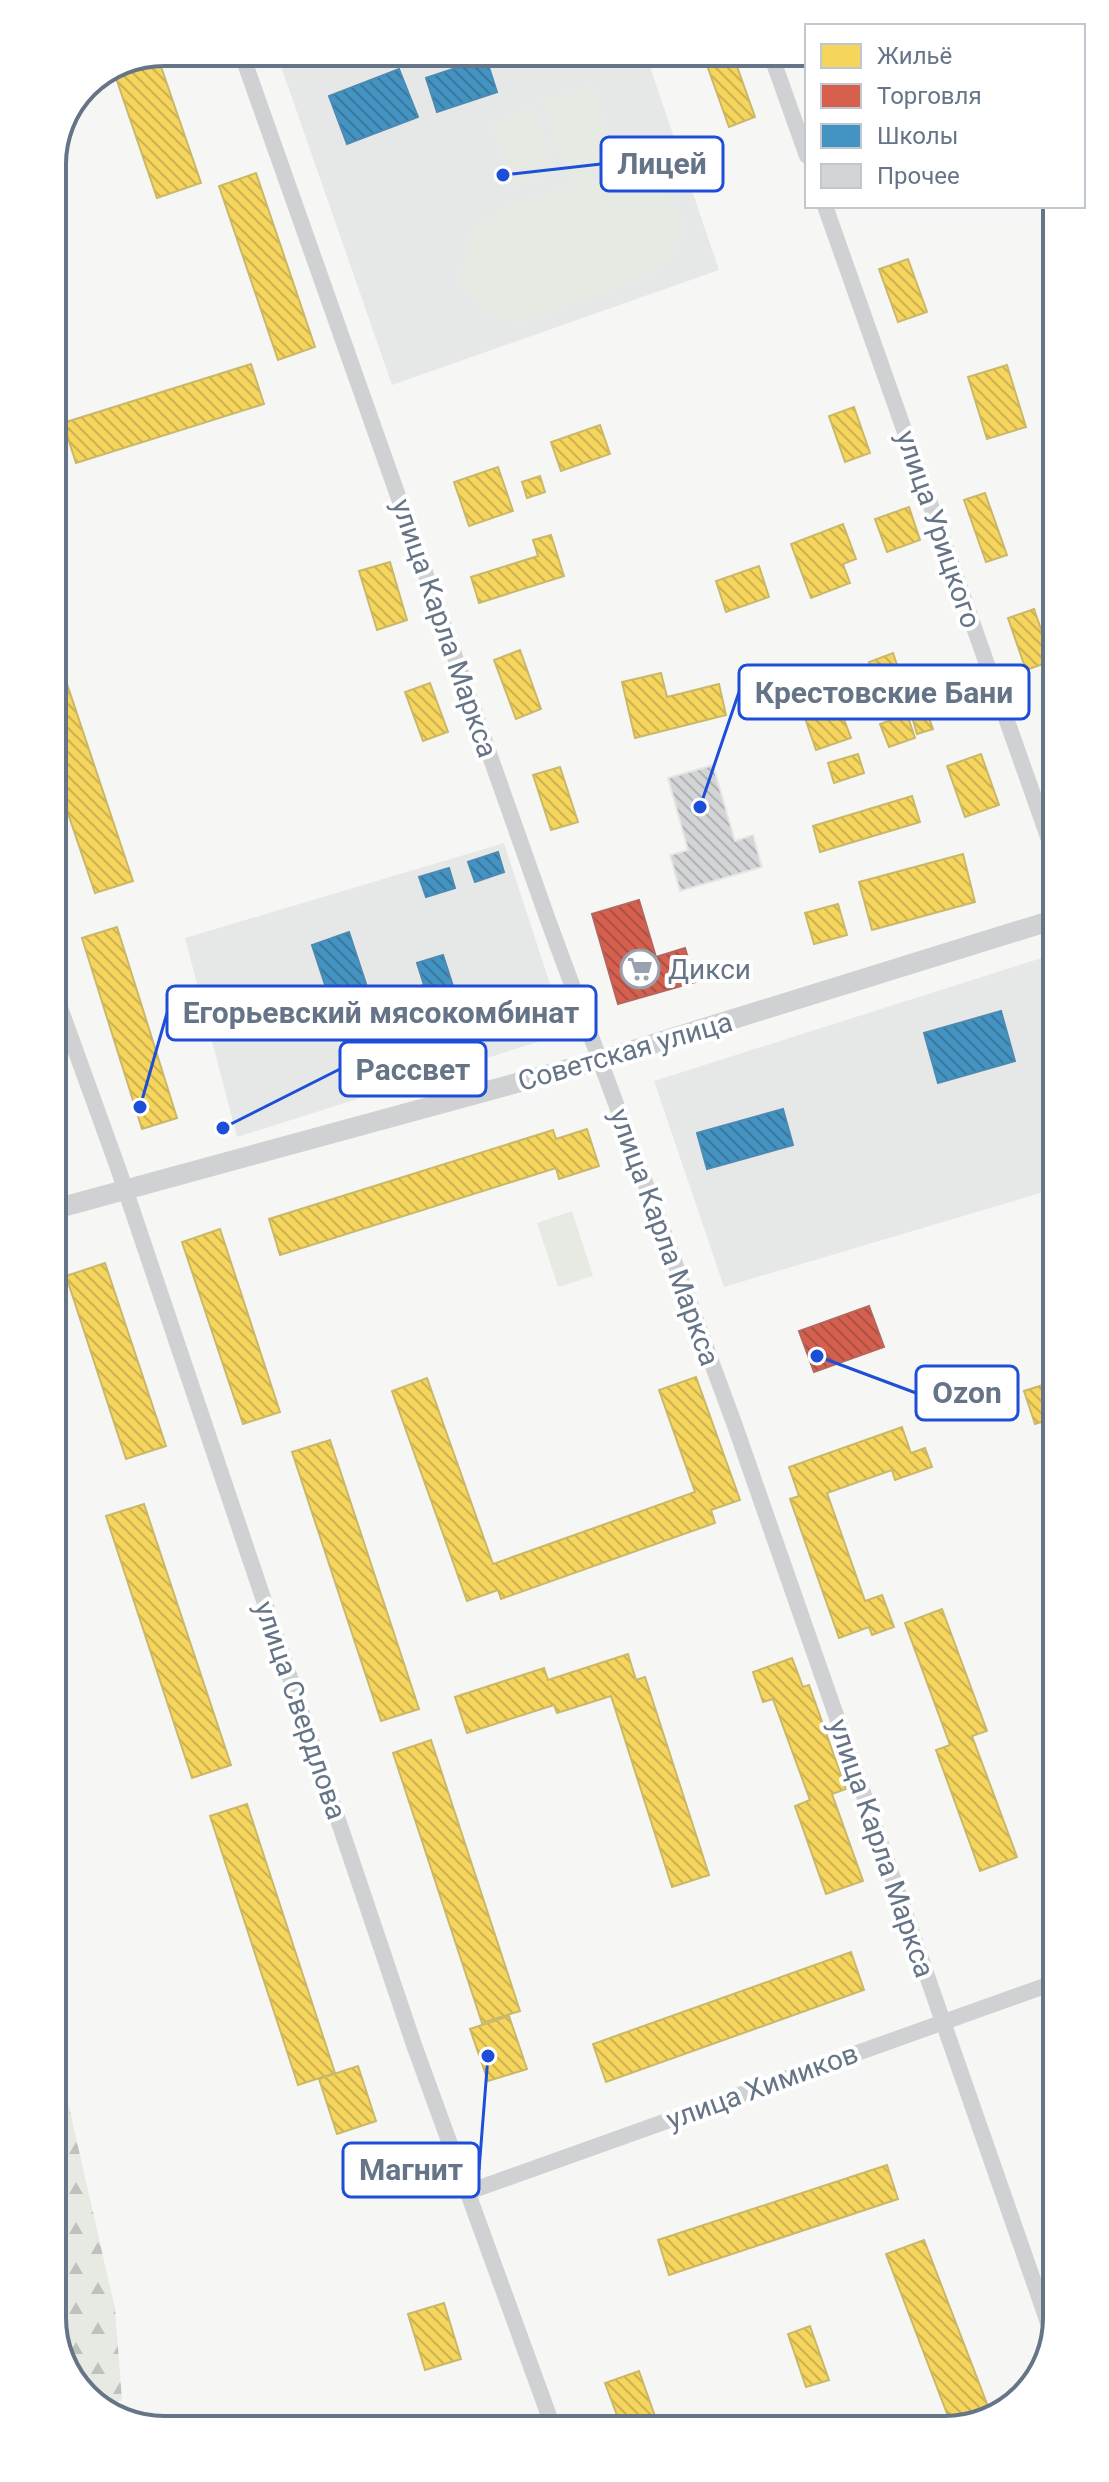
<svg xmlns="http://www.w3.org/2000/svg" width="1109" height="2482" viewBox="0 0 1109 2482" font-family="Roboto,sans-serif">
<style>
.built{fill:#e6e8e8}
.grass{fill:#e6eae3}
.forest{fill:url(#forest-firs)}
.homes{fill:url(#homes-back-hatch);stroke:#cab869;stroke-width:2}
.shops{fill:url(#shops-back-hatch);stroke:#b4665e;stroke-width:2}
.schools{fill:url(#schools-back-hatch);stroke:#4d8ab1;stroke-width:2}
.building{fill:url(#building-back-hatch);stroke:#e6e6e5;stroke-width:2}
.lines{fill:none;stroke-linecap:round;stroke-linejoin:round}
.minor{stroke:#d0d1d2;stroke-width:16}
.tertiary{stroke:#d0d1d2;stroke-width:20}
.labels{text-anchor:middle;stroke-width:8;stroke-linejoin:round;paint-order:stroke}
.street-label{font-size:28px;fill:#657487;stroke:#fff}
.poi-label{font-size:28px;fill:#657487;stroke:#fff;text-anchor:start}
.rim{fill:none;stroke:#657487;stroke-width:4}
.leader{fill:none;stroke:#1d4ed8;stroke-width:3}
.callout-dot{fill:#1d4ed8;stroke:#fff;stroke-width:3}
.callout{fill:#fff;stroke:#1d4ed8;stroke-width:3}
.callout-label{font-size:30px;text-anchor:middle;font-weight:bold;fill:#657487}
</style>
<defs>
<pattern id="forest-firs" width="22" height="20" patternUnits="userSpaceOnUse" patternTransform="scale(2)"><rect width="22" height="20" fill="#e6eae3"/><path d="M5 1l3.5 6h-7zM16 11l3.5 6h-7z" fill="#bec2be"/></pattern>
<pattern id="homes-back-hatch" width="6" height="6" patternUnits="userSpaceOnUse" patternTransform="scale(2)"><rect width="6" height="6" fill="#f6d55c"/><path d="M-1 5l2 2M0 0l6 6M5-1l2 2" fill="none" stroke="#cbb152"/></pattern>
<pattern id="shops-back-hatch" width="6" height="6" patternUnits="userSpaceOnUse" patternTransform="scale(2)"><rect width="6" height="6" fill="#d6604d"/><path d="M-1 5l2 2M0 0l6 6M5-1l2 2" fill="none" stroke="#a85144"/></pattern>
<pattern id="schools-back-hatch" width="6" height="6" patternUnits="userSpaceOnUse" patternTransform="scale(2)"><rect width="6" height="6" fill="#4393c3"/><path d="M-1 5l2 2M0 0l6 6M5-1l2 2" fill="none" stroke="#3a779c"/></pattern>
<pattern id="building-back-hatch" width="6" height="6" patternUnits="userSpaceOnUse" patternTransform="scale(2)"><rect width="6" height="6" fill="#d3d4d5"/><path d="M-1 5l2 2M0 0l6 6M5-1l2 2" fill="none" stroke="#afb1b2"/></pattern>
</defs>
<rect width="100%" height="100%" fill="#f6f7f5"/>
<g class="built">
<path d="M276,52H645L719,270L392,385Z"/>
<path d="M504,843L566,1033L237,1137L185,938Z"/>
<path d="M1051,955L1053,961L1054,1189L724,1287L654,1081Z"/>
</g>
<g class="grass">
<path d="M590,86L617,167L571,183L543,102Z"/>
<path d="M533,109L555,172L514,186L492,123Z"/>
<path d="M615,172H647L674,200L685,229L668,260L645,278L519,322L488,314L459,284L472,235L501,209Z"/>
<path d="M572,1211L593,1276L558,1287L537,1223Z"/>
</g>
<path class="forest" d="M57,2054L115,2309L122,2400L101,2409L96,2407L58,2355Z"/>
<g class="homes">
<path d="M157,55L201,183L157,198L114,72Z"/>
<path d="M734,58L755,117L729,127L708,68Z"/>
<path d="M256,173L315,347L278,360L219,186Z"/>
<path d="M908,259L927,312L898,322L879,269Z"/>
<path d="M251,364L264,404L76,463L63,423Z"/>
<path d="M1007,365L1026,427L987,439L968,377Z"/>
<path d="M854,407L870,453L845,462L829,416Z"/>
<path d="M600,425L610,454L561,471L551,442Z"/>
<path d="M498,467L513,511L469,526L454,482Z"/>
<path d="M540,476L545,492L527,498L522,482Z"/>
<path d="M985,493L1007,555L986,562L964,500Z"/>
<path d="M909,507L920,540L887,552L875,519Z"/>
<path d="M843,524L856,559L843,564L850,583L811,598L791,544Z"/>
<path d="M551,535L564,576L479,603L471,577L538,556L533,540Z"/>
<path d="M390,562L407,620L377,630L359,571Z"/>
<path d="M759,566L769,597L726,612L716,581Z"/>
<path d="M1034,609L1052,661L1026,670L1008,618Z"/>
<path d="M54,645L133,881L95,893L54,772Z"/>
<path d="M520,650L541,709L516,719L494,660Z"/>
<path d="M893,653L903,682L879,690L869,662Z"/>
<path d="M661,673L667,697L719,684L726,715L635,738L622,682Z"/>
<path d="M430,683L448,732L423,741L405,692Z"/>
<path d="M839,706L851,738L816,750L805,718Z"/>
<path d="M927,712L933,729L917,734L912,717Z"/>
<path d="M907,714L915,738L889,747L880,724Z"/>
<path d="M858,754L864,773L834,783L828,763Z"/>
<path d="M981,754L999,805L965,817L947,766Z"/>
<path d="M560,767L578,822L551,830L533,775Z"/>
<path d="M912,796L920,822L820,852L813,826Z"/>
<path d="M963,854L975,902L872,930L859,882Z"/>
<path d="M838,904L847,935L814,944L805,913Z"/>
<path d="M117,927L177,1118L142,1129L82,938Z"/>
<path d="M55,1120L65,1150L55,1153Z"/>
<path d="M587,1129L599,1166L559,1179L556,1168L280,1255L269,1219L553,1130L556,1139Z"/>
<path d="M220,1229L280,1412L243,1424L182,1242Z"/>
<path d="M105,1263L166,1446L126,1459L66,1276Z"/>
<path d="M1054,1366V1418L1035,1424L1024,1391L1052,1382L1048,1368Z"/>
<path d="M696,1377L740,1500L711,1510L715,1523L501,1599L498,1590L467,1601L392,1391L427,1378L493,1564L695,1492L659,1390Z"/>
<path d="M902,1427L911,1453L925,1448L932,1467L895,1480L892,1470L827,1493L865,1601L882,1595L894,1627L872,1635L869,1627L839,1638L790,1499L799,1496L789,1467Z"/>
<path d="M330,1440L419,1709L381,1721L292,1452Z"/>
<path d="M144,1504L231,1765L192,1778L106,1516Z"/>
<path d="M942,1609L987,1731L972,1736L1017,1857L980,1871L936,1750L950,1745L905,1623Z"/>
<path d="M628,1654L636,1680L645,1677L709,1875L672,1887L611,1696L557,1713L554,1705L467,1733L455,1697L544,1668L548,1680Z"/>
<path d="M792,1658L803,1687L809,1685L846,1789L832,1794L863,1881L826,1894L795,1806L810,1800L773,1699L763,1702L753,1672Z"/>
<path d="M431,1740L520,2011L482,2023L393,1753Z"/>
<path d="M247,1804L335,2073L298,2085L210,1816Z"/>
<path d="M851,1952L864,1990L606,2082L593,2044Z"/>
<path d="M509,2016L527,2069L488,2081L470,2029Z"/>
<path d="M358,2066L376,2121L337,2134L319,2079Z"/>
<path d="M887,2165L898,2199L669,2275L658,2240Z"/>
<path d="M924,2240L992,2417L982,2424H951L886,2254Z"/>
<path d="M444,2303L461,2359L425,2370L408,2314Z"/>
<path d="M810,2326L829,2380L806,2387L788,2334Z"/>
<path d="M639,2371L657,2422L646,2426H621L605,2383Z"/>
</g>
<g class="shops">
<path d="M639,900L656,957L685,948L695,982L618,1004L592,914Z"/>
<path d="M869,1306L884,1347L814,1372L799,1331Z"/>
</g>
<g class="schools">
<path d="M486,58L497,92L437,112L426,78Z"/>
<path d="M399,69L418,117L347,144L329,96Z"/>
<path d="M498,852L504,872L475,882L468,862Z"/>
<path d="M449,868L455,888L426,897L419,877Z"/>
<path d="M349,932L372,1002L424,985L417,963L443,955L463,1017L348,1055L312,945Z"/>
<path d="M1001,1011L1015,1061L938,1083L924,1033Z"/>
<path d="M783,1109L793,1145L707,1169L697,1133Z"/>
</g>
<path class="building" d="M713,765L735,841L753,835L762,867L680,891L670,855L688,850L668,778Z"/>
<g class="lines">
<g class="minor">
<path d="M241,52L548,920L734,1423L1052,2334"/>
<path d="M770,52L807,156"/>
<path d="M825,206L1053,851"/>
<path d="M54,991L118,1168L414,2045L553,2427"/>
<path d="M468,2192L1056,1982"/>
</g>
<path class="tertiary" d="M55,1209L601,1060L1053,920"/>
</g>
<defs>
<symbol id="supermarket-ring" viewBox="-11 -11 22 22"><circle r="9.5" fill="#fff" stroke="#98a2ae" stroke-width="1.5"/><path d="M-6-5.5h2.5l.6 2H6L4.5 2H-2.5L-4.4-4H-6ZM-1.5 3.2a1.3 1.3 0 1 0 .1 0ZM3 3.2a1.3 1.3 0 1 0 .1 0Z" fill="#98a2ae"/></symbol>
</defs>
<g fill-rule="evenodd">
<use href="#supermarket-ring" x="618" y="947" width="44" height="44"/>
</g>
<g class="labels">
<g class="street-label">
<text transform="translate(939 529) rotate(71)" y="10">улица Урицкого</text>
<text transform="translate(445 628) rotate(71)" y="10">улица Карла Маркса</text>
<text transform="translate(625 1051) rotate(-16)" y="10">Советская улица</text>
<text transform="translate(665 1237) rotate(70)" y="10">улица Карла Маркса</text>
<text transform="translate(301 1710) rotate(71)" y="10">улица Свердлова</text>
<text transform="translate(882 1848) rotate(71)" y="10">улица Карла Маркса</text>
<text transform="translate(762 2086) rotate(-20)" y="10">улица Химиков</text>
</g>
<g class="poi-label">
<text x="668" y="979">Дикси</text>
</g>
</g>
<path d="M0 0H1109V2482H0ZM164 66H945A98 98 0 0 1 1043 164V2318A98 98 0 0 1 945 2416H164A98 98 0 0 1 66 2318V164A98 98 0 0 1 164 66Z" fill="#fff" fill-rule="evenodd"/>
<path class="rim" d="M164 66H945A98 98 0 0 1 1043 164V2318A98 98 0 0 1 945 2416H164A98 98 0 0 1 66 2318V164A98 98 0 0 1 164 66Z"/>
<path class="leader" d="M503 175L601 164M700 807L739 692M140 1107L167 1013M223 1128L340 1069M817 1356L916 1393M488 2056L479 2170"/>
<g class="callout-dot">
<circle cx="503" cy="175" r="8"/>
<circle cx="700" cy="807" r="8"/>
<circle cx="140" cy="1107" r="8"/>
<circle cx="223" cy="1128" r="8"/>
<circle cx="817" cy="1356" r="8"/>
<circle cx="488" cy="2056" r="8"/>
</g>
<g class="callout">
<rect x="601" y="137" width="122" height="54" rx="8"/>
<rect x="739" y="665" width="290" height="54" rx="8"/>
<rect x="167" y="986" width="429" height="54" rx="8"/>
<rect x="340" y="1042" width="146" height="54" rx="8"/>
<rect x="916" y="1366" width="102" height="54" rx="8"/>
<rect x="343" y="2143" width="136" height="54" rx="8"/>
</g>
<g class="callout-label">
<text x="662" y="174">Лицей</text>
<text x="884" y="703">Крестовские Бани</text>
<text x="381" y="1023">Егорьевский мясокомбинат</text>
<text x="413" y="1080">Рассвет</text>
<text x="967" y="1403">Ozon</text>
<text x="411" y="2180">Магнит</text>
</g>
<rect x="805" y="24" width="280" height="184" fill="#ffffff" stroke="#c1c7cf" stroke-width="2"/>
<rect x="821" y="44" width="40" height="24" fill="#f6d55c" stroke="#c1c7cf" stroke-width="2"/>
<text x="877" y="64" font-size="24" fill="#657487">Жильё</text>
<rect x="821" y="84" width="40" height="24" fill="#d6604d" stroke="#c1c7cf" stroke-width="2"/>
<text x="877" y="104" font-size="24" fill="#657487">Торговля</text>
<rect x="821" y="124" width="40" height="24" fill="#4393c3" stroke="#c1c7cf" stroke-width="2"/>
<text x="877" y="144" font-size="24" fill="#657487">Школы</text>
<rect x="821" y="164" width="40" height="24" fill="#d3d4d5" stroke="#c1c7cf" stroke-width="2"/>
<text x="877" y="184" font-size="24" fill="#657487">Прочее</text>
</svg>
